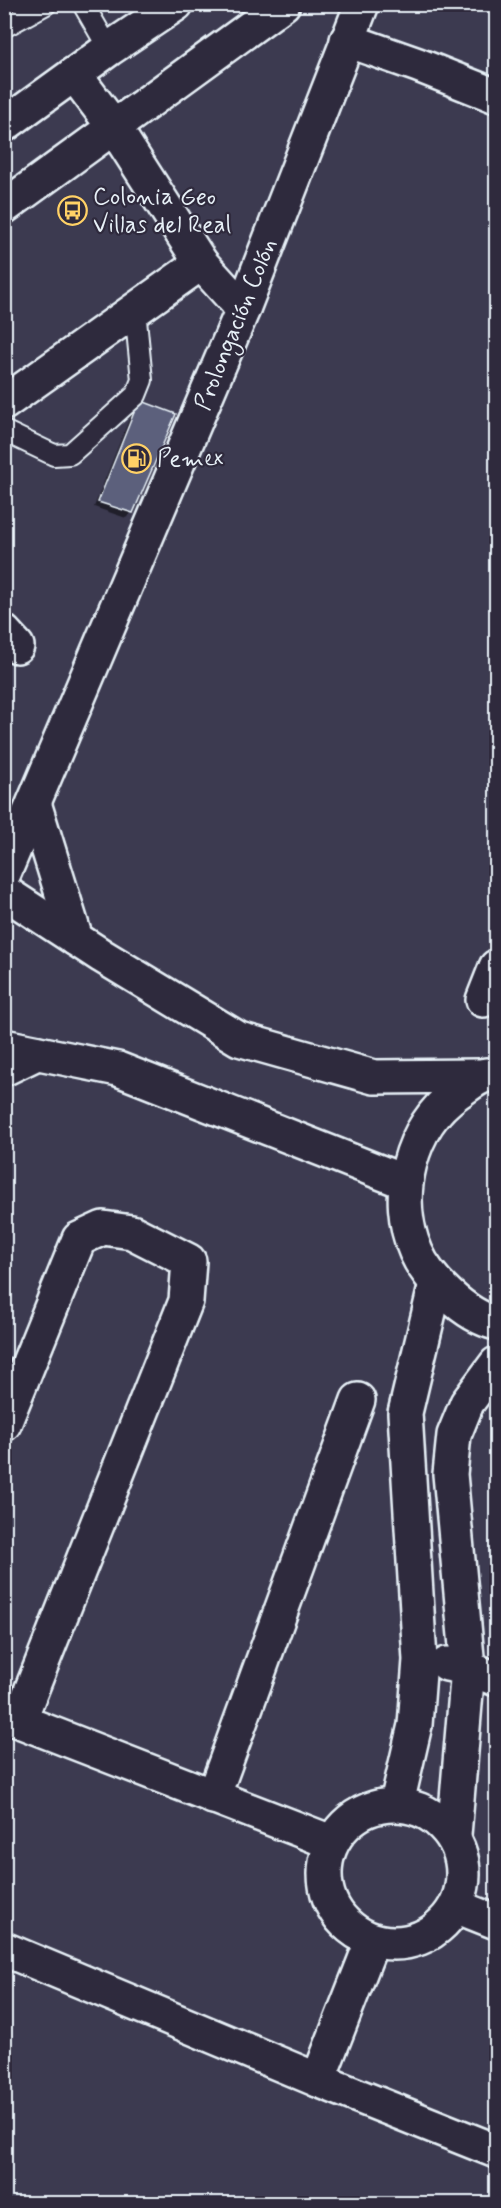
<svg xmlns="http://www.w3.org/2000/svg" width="501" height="2208" viewBox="0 0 501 2208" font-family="Mynerve,sans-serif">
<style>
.shadow{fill:#0007}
.building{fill:#5b607c;stroke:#e8f1f8;stroke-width:1.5}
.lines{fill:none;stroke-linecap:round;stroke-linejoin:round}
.service-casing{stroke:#e8f1f8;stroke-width:24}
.minor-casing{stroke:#e8f1f8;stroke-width:38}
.tertiary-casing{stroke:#e8f1f8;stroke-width:38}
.primary-casing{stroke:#e8f1f8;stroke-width:38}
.service{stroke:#2f2a3d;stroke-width:20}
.minor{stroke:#2f2a3d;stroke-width:33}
.tertiary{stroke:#2f2a3d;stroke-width:33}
.primary{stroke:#2f2a3d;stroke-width:33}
.labels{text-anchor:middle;stroke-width:4.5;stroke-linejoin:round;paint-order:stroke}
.poi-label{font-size:24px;fill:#e8f1f8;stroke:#2f2a3d;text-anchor:start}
.street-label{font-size:24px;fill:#e8f1f8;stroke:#2f2a3d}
</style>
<rect width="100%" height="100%" fill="#3c3a50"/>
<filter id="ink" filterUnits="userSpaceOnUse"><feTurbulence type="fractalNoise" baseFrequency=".0167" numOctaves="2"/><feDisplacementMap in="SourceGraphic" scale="12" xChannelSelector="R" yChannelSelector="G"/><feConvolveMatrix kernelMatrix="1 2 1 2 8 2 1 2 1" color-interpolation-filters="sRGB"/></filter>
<g filter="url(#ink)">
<g class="shadow">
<path d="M4,4H28L4,27Z"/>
<path d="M140,402L132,512L126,518L94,507L134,407Z"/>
</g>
<path class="building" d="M139,400L176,414L133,513L98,502Z"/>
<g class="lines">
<defs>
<g id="service">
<path d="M83,4L109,49"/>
<path d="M4,27L46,4"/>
<path d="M4,431L54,455L70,454L136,395L142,380L135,310"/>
</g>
<g id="minor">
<path d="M347,40L418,65L496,96"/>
<path d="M74,74L114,127L201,263L243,309"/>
<path d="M4,403L201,263"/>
<path d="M4,632L17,646"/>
<path d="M4,892L102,956L239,1039L374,1077L481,1076"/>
<path d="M483,1000L496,967"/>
<path d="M4,1046L118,1069L405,1182"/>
<path d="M486,1075C476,1078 467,1086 458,1092C409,1126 392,1197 416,1252C423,1268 436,1283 449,1295C462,1307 479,1319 496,1323"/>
<path d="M4,1424L79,1239L103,1228L132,1232L189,1261L186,1301L19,1721"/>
<path d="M447,1664L468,1668L496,1679"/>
<path d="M4,1715L331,1842"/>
<path d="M213,1797L358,1400"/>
<path d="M397,1803L415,1725L420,1660L405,1413L436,1283"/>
<circle cx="394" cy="1874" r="69"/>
<path d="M454,1835L468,1668L450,1474L454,1435L467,1403L496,1364"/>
<path d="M458,1907L496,1922"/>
<path d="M372,1942L318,2080L496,2151"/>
<path d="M4,1949L318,2080"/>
</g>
<g id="tertiary">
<path d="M34,803L76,939"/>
<path d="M4,873L243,309L362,4"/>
<path d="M4,1069L37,1053"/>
</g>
<g id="primary">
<path d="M4,125L109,49L176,4"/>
<path d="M4,207L283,4"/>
</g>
</defs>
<use href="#service" class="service-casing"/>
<use href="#minor" class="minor-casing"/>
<use href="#tertiary" class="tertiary-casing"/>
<use href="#primary" class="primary-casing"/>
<use href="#service" class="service"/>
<use href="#minor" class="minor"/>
<use href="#tertiary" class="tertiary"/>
<use href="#primary" class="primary"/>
</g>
</g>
<defs>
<symbol id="bus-ring" viewBox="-11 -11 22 22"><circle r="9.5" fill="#2f2a3d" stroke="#ffd166" stroke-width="1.5"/><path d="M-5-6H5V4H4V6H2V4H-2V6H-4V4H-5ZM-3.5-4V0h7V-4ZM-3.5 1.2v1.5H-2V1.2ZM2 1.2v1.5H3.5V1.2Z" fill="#ffd166"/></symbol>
<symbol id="fuel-ring" viewBox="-11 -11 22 22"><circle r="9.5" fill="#2f2a3d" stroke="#ffd166" stroke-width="1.5"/><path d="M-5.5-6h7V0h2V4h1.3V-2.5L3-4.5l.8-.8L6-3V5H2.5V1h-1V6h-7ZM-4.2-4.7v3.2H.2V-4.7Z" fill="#ffd166"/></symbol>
</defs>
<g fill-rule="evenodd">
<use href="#bus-ring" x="56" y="194" width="33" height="33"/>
<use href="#fuel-ring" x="120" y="442" width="33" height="33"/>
</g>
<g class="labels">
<g class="poi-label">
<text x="93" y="204">Colonia Geo<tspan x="93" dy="28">Villas del Real</tspan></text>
<text x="157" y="466">Pemex</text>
</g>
<g class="street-label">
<text transform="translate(235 324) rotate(-68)" y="8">Prolongación Colón</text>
</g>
</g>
<rect width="501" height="2208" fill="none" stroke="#2f2a3d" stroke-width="24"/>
<rect x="12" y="12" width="477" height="2184" fill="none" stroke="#e8f1f8" stroke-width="2" filter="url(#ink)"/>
</svg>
